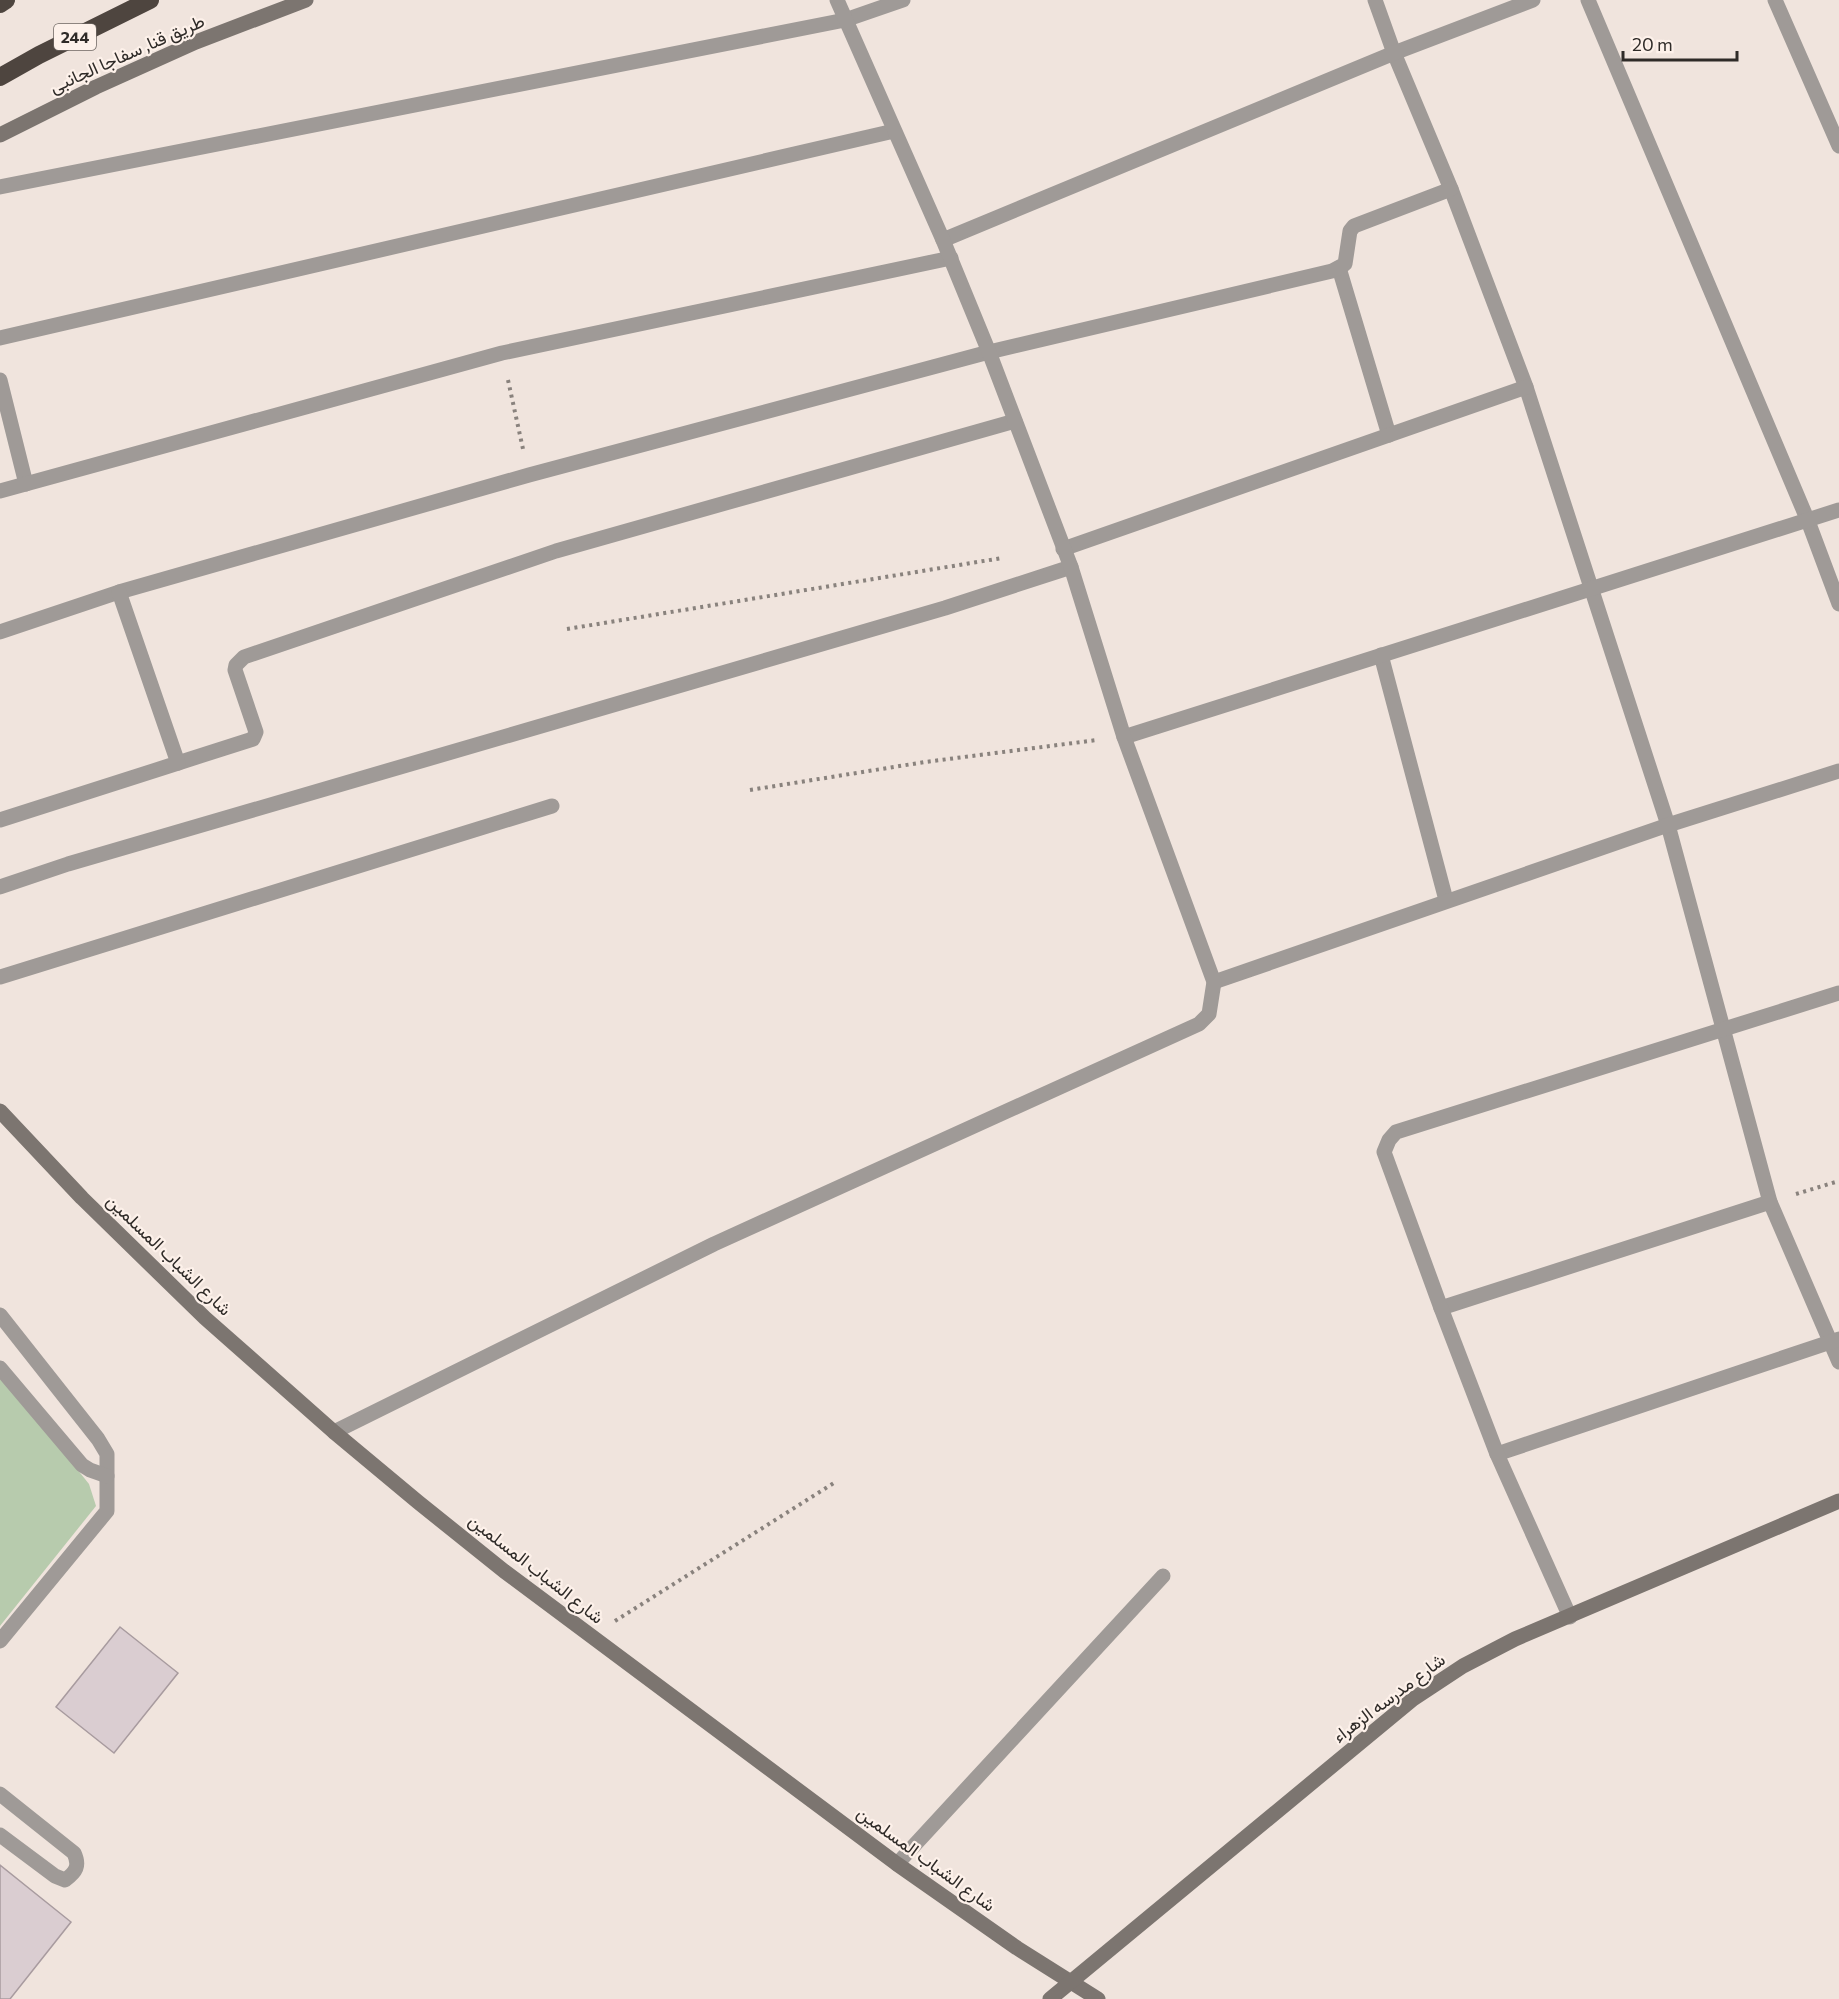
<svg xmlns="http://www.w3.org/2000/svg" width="1839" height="1999" viewBox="0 0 1839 1999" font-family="Commissioner,Vazirmatn,sans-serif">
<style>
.green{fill:#b7cbad}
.building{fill:#dacdd1;stroke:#a89b9f;stroke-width:1.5}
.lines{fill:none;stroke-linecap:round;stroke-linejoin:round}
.path{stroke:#89827d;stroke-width:4;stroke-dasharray:3 4.5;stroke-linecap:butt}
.lane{stroke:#9f9a97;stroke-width:15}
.street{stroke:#9f9a97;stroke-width:15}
.secondary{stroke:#7c7570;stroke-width:15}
.highway{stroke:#4e453f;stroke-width:18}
.labels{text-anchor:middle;stroke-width:4.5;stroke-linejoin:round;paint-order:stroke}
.shield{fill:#fdf1ea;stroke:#6d6662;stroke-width:1.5}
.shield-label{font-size:16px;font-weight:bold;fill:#2f2b28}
.street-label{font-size:18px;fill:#2f2b28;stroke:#fdf1ea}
</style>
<rect width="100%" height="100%" fill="#f0e4dd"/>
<path class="green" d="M0,1373L89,1484L96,1506L0,1626Z"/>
<g class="building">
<path d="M120,1627L178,1673L114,1753L56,1707Z"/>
<path d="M0,1865L71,1922L10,1999H0Z"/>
</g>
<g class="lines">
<g class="path">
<path d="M508,380L523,449"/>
<path d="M567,629L1002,558"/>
<path d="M750,790L925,762L1097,740"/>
<path d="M1796,1194L1839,1181"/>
<path d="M615,1621L837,1481"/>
</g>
<g class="lane">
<path d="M0,1315L98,1439L107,1454V1511L0,1641"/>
<path d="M0,1368L82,1465L90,1470L107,1476"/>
<path d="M0,1794L74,1853C80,1866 76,1872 65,1880L55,1876L0,1835"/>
<path d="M897,1864L1163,1576"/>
</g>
<g class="street">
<path d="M1375,0L1394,53L1451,189L1526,387L1668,825L1770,1202L1839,1362"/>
<path d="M1588,0L1808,521L1839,604"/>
<path d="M1775,0L1839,146"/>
<path d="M0,187L845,20L903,0"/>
<path d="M943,240L1394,53L1533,0"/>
<path d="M1339,268L1389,435"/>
<path d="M0,338L894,131"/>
<path d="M0,380L26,484"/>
<path d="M0,491L502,353L951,258"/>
<path d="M1063,549L1526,387"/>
<path d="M0,632L119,592L529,475L989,352L1332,271L1345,264L1350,231L1354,226L1451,189"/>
<path d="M1381,655L1446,900"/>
<path d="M1124,737L1839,510"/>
<path d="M178,763L253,739L256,732L235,670L236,665L244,657L556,551L1015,421"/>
<path d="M0,820L178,763L119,592"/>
<path d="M0,887L68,864L945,608L1071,567"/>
<path d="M0,977L552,806"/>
<path d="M1214,982L1668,825L1839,771"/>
<path d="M1441,1308L1770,1202"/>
<path d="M334,1432L714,1244L1199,1024L1209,1014L1214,982L1124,737L1071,567L989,352L943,240L837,0"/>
<path d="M1497,1454L1839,1339"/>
<path d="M1570,1617L1497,1454L1441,1308L1384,1152L1389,1140L1396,1132L1839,993"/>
</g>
<g class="secondary">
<path d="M0,135L96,87L196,42L306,0"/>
<path d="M0,1111L82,1198L205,1318L334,1432L418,1502L504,1571L897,1864L1017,1948L1098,1999"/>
<path d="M1050,1999L1413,1699L1463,1666L1515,1639L1839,1501"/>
</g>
<g class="highway">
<path d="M0,4L6,0"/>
<path d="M0,77L39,55L150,0"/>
</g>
</g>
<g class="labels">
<rect class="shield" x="54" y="24" width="42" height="26" rx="4.5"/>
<g class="shield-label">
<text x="75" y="43">244</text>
</g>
<g class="street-label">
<text transform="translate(127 54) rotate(-24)" y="6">طريق قنا, سفاجا الجانبى</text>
<text transform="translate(169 1255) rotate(44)" y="6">شارع الشباب المسلمين</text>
<text transform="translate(536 1569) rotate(38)" y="6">شارع الشباب المسلمين</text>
<text transform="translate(1389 1698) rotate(-37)" y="6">شارع مدرسه الزهراء</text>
<text transform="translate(926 1859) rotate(36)" y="6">شارع الشباب المسلمين</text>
</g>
</g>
<path d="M1623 51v9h114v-9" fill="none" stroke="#2f2b28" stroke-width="3"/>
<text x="1632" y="51" font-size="18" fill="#2f2b28" stroke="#fdf1ea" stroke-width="4.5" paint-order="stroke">20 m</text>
</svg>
